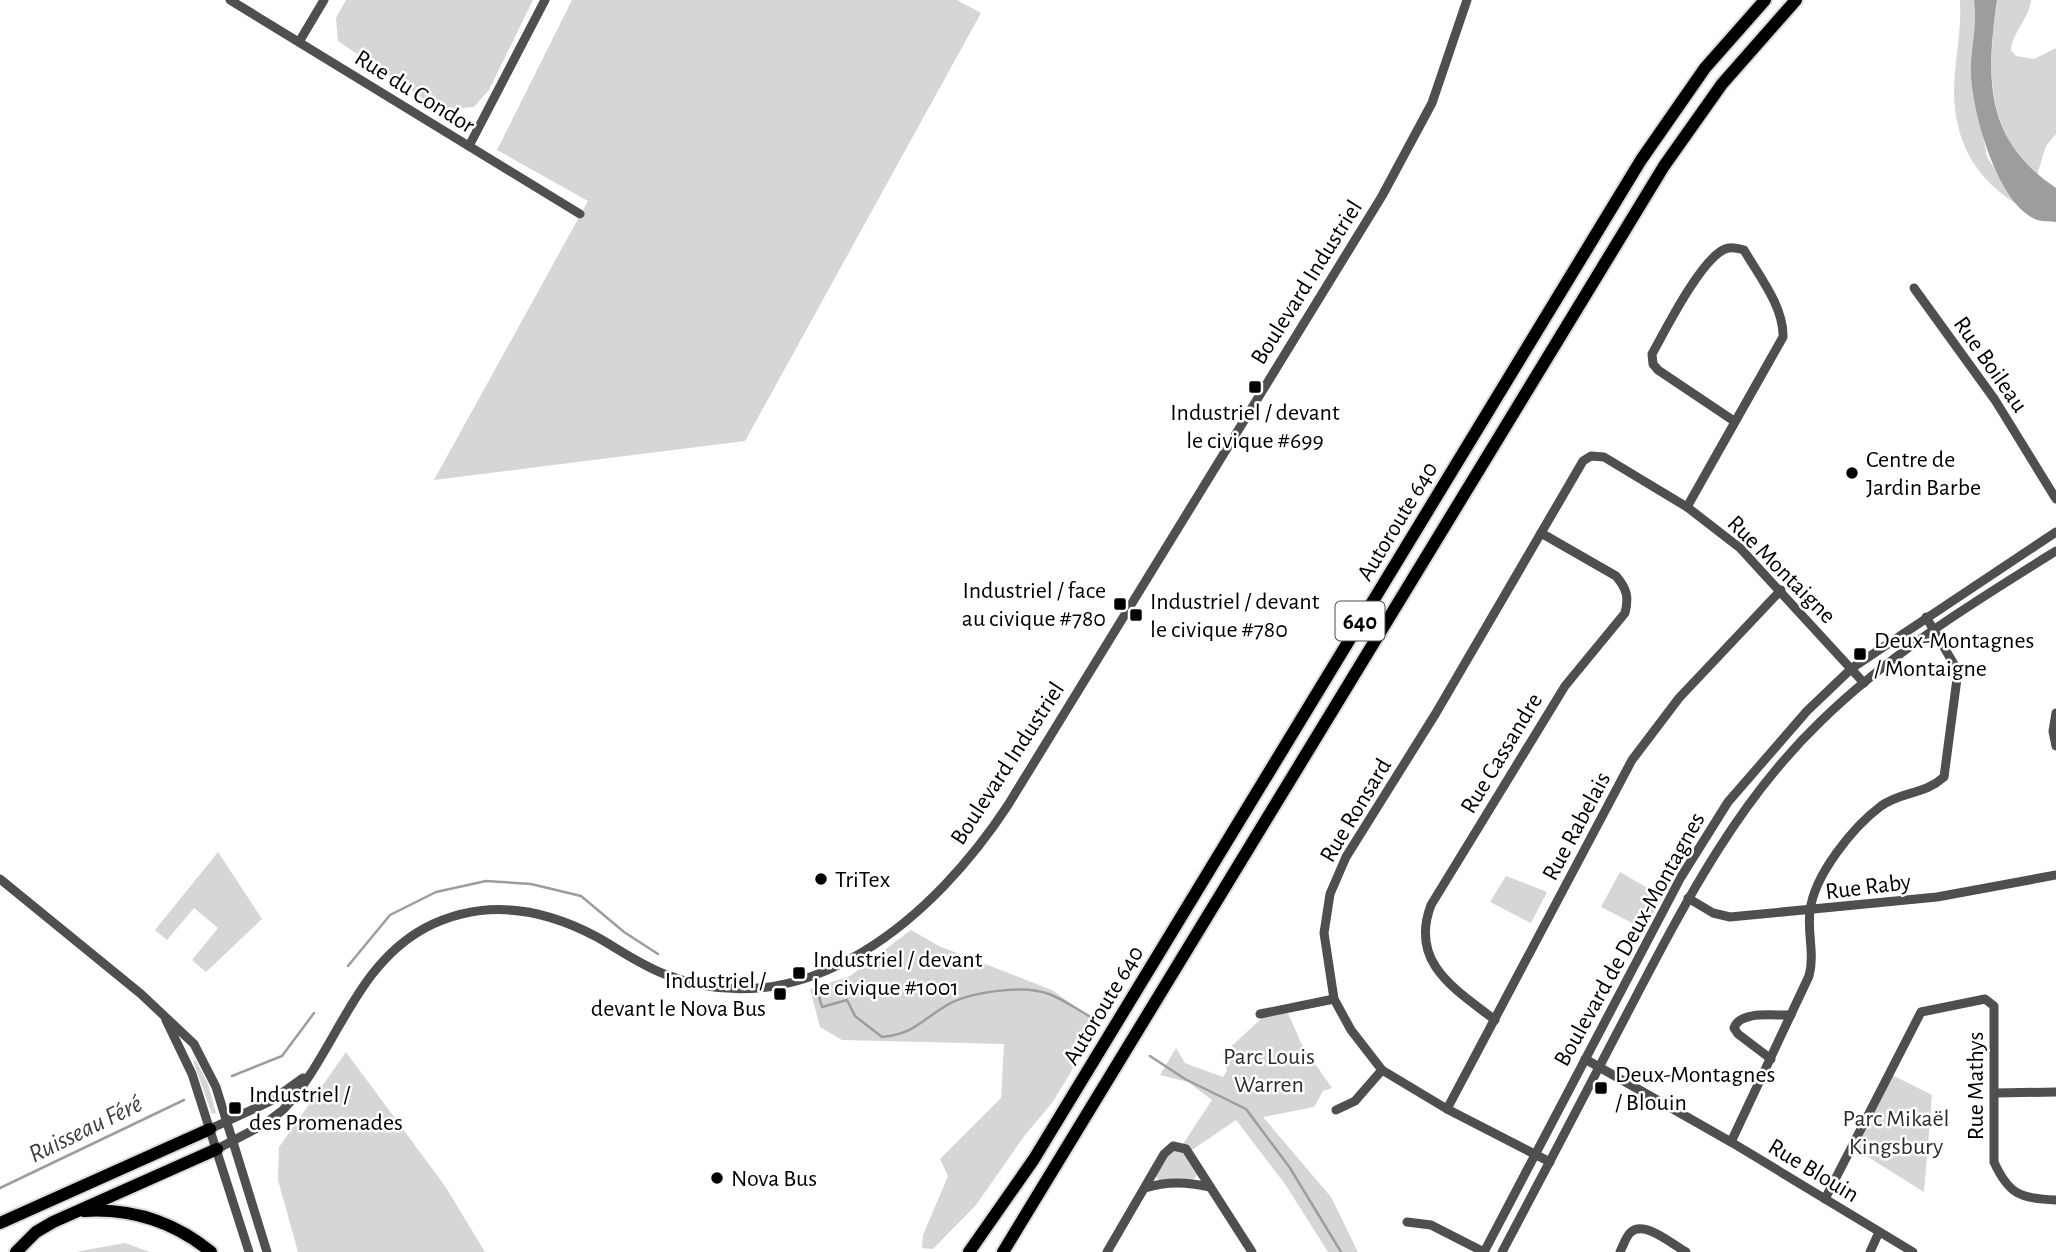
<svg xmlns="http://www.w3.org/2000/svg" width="2056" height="1252" viewBox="0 0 2056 1252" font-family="'Alegreya Sans',sans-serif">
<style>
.green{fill:#d6d6d6}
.water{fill:#9d9d9d}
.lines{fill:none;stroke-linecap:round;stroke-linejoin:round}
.stream{stroke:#9d9d9d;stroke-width:2.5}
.highway-casing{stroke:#dbdbdb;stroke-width:16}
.minor{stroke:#4f4f4f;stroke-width:9}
.highway{stroke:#000;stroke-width:12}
.poi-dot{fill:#000;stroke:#fff;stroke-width:2.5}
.labels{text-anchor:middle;stroke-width:5;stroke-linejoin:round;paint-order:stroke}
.shield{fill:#fff;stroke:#4c4c4c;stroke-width:2}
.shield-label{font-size:23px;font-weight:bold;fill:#000}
.street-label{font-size:24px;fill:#000;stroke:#fff}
.poi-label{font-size:24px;fill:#000;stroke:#fff;text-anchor:start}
.park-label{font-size:24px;fill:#2d2d2d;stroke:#fff}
.water-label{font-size:26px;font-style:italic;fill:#3e3e3e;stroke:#fff}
</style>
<rect width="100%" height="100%" fill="#fff"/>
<g class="green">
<path d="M346,0H533L489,90L474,107L440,110L338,41L336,18Z"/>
<path d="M572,0H957L981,13L745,441L434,480L588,201L497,150Z"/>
<path d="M1960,0H1974L1978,23L1971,73L1987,157L2018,205C1976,179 1955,143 1954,93C1954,62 1962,31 1960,0Z"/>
<path d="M1997,0H2031C2030,17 2013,31 2011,50L2016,56L2034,59L2056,48V134L2046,146L2037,175C1984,127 1988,65 1997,0Z"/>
<path d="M218,852L262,919L206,972L192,960L218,928L194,908L167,940L155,930Z"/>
<path d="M1620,872L1663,897L1644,929L1601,907Z"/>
<path d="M1506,876L1547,892L1531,923L1490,902Z"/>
<path d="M911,930L939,946L1052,990L1092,1019L1071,1072L1052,1103L1025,1135L976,1205L933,1249L922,1248L923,1235L948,1176L940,1159L1001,1098L1004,1044L842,1040L820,1027L810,989L850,976Z"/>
<path d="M1288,1013L1302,1045L1332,1088L1323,1091L1314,1107L1263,1117L1331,1197L1358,1252H1328L1285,1184L1236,1120L1192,1150L1183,1144L1212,1100L1188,1082L1160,1075L1176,1048L1185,1063L1223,1077L1227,1070L1222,1055L1263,1017Z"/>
<path d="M346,1052L445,1186L485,1252H298L278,1180L279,1147Z"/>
<path d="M196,1060L208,1084L216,1113L212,1114L193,1061Z"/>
<path d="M1890,1074L1932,1095L1924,1192L1852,1147Z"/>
<path d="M1173,1146L1186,1149L1199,1174L1190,1182L1161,1183L1155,1175Z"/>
<path d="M125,1243L150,1252H78L80,1251Z"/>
</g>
<path class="water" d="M1974,0H1997C1986,78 1984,140 2056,188V222C2050,221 2040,222 2035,219C1997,202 1973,114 1971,75C1970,49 1978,26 1974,0Z"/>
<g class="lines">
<g class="stream">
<path d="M348,966L390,915L436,892L486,881L531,884L581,896L624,932L658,954"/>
<path d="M818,993L822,1007L847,1000L855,1016L882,1037C913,1034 918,1023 944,1007C966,992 1024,984 1049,994C1065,1000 1081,1012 1096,1020"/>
<path d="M1150,1056L1185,1079L1246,1109L1290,1168L1341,1252"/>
<path d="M232,1076L282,1056L314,1013"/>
<path d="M0,1188L184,1100"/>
</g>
<defs>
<g id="highway">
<path d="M84,1211C132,1208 173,1221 211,1252"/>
<path d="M0,1223L210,1129"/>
<path d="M16,1252L36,1232L53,1222L217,1149"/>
<path d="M969,1252L1034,1159L1641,160L1705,68L1765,0"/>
<path d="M1003,1252L1664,166L1722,84L1796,0"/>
</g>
</defs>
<use href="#highway" class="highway-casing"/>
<g class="minor">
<path d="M230,0L580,214"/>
<path d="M299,42L324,0"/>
<path d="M469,146L545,0"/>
<path d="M1914,288L1995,400L2056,499"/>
<path d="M1687,507L1783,337C1784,307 1759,276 1744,250C1738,248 1729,246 1723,250C1699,263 1666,329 1652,354L1653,364L1658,370L1734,421"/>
<path d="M2056,713L2053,731L2056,746"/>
<path d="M0,879L141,994L194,1044L216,1087L267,1252"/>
<path d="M1688,898L1713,913L1730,917L1937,897L2056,875"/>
<path d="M1260,1014L1334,999"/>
<path d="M166,1020L192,1074L249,1252"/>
<path d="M1495,1020C1455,989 1409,963 1431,905L1565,686L1625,613C1629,597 1627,589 1616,576L1541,533"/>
<path d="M1585,1059L1731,1142L1913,1252"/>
<path d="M1771,1059L1738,1034L1734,1028C1740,1010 1774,1016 1791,1015"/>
<path d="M1996,1093L2056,1092"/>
<path d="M1447,1109L1632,760L1679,698L1781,590"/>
<path d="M1336,1110L1355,1101L1382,1070"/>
<path d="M210,1129L271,1101L303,1078"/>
<path d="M1731,1142L1809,976C1815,954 1807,933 1810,911C1814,875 1853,827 1881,806C1902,791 1924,795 1944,777L1958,671L1926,617"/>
<path d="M217,1149L263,1125L283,1110C336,1053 353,967 425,928C483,898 541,907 597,937C620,950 642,966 667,975C808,1029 936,915 1008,805L1382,196L1432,103L1467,0"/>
<path d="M1550,1162L1447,1109L1382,1070L1351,1030L1334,999L1324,933L1330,894L1346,857L1436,713L1583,461L1591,456L1604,457L1687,507L1740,548L1864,683"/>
<path d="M1145,1188C1167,1181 1187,1182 1210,1187"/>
<path d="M1825,1199L1921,1012L1985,999L1994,1006V1162C2009,1195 2020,1198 2056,1200"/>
<path d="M1407,1222L1431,1225L1484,1252"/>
<path d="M1107,1252L1164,1154L1173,1146L1186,1149L1252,1252"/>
<path d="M1484,1252L1681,877L1728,802L1807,711L1852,668L2056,532"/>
<path d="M1502,1252C1545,1171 1588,1089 1630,1008C1684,905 1736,803 1820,722C1889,654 1974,602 2056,551"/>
<path d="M1620,1252C1623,1246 1626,1236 1631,1232C1645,1220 1673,1245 1686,1252"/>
<path d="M1870,1252L1879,1232"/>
</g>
<use href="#highway" class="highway"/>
</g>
<g class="poi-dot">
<rect x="1248" y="380" width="14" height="14" rx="3.5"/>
<circle cx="1852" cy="473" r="7"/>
<rect x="1113" y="597" width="14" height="14" rx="3.5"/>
<rect x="1129" y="608" width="14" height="14" rx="3.5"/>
<rect x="1853" y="647" width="14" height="14" rx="3.5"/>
<circle cx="821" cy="879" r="7"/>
<rect x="792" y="966" width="14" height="14" rx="3.5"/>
<rect x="773" y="987" width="14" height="14" rx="3.5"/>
<rect x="1594" y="1081" width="14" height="14" rx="3.5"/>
<rect x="228" y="1101" width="14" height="14" rx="3.5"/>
<circle cx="717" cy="1178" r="7"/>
</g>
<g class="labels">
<rect class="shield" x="1335.5" y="601.5" width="49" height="39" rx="5"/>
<g class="shield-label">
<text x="1360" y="629">640</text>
</g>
<g class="street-label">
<text transform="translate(415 91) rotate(32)" y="8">Rue du Condor</text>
<text transform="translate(1306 282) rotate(-58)" y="8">Boulevard Industriel</text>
<text transform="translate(1991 364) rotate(55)" y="8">Rue Boileau</text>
<text transform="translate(1397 521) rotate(-59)" y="8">Autoroute 640</text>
<text transform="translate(1782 569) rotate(45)" y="8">Rue Montaigne</text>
<text transform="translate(1501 753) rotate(-59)" y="8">Rue Cassandre</text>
<text transform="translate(1007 763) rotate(-57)" y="8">Boulevard Industriel</text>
<text transform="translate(1355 810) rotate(-59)" y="8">Rue Ronsard</text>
<text transform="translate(1576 826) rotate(-62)" y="8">Rue Rabelais</text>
<text transform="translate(1868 886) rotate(-7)" y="8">Rue Raby</text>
<text transform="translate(1629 939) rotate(-61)" y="8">Boulevard de Deux-Montagnes</text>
<text transform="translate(1103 1005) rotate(-59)" y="8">Autoroute 640</text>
<text transform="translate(1975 1086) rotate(-90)" y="8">Rue Mathys</text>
<text transform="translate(1814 1170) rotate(31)" y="8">Rue Blouin</text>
</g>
<g class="poi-label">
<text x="1255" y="420" text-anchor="middle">Industriel / devant<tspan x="1255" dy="28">le civique #699</tspan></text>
<text x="1866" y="467">Centre de<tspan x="1866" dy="28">Jardin Barbe</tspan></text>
<text x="1106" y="598" text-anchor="end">Industriel / face<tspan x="1106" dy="28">au civique #780</tspan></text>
<text x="1150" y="609">Industriel / devant<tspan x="1150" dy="28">le civique #780</tspan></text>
<text x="1874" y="648">Deux-Montagnes<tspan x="1874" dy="28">/ Montaigne</tspan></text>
<text x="835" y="887">TriTex</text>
<text x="813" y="967">Industriel / devant<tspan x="813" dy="28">le civique #1001</tspan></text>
<text x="766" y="988" text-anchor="end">Industriel /<tspan x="766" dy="28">devant le Nova Bus</tspan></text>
<text x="1615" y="1082">Deux-Montagnes<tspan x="1615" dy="28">/ Blouin</tspan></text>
<text x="249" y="1102">Industriel /<tspan x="249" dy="28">des Promenades</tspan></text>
<text x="731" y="1186">Nova Bus</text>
</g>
<g class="park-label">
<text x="1269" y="1064">Parc Louis<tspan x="1269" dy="28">Warren</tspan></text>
<text x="1896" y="1126">Parc Mikaël<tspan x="1896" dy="28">Kingsbury</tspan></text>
</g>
<g class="water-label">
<text transform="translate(85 1128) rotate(-26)" y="9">Ruisseau Féré</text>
</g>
</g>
</svg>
